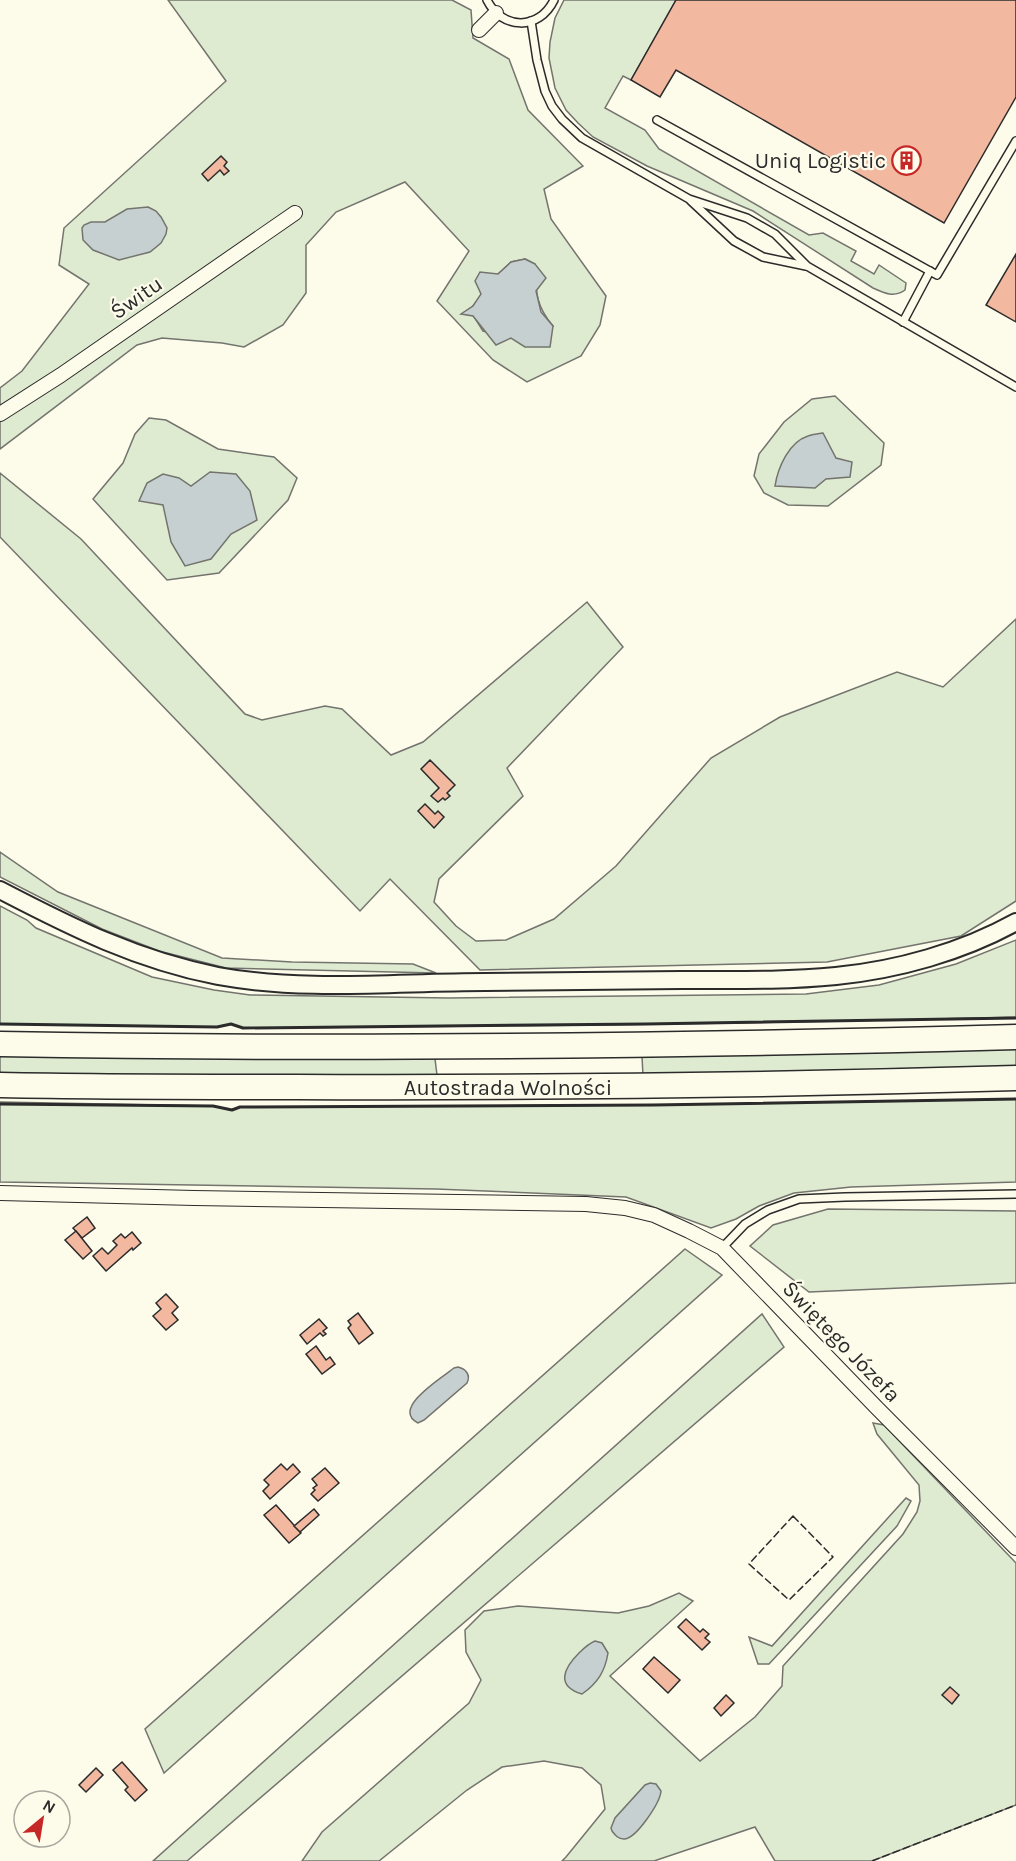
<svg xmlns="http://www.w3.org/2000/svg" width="1016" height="1861" viewBox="0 0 1016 1861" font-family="Karla,sans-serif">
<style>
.green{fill:#deebd1;stroke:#74746e;stroke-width:1.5;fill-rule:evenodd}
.water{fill:#c7d0d0;stroke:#74746e;stroke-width:1.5}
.building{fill:#f2b8a0;stroke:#2b2b2b;stroke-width:1.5}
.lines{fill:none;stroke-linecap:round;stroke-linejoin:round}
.service-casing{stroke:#2b2b2b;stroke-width:10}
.minor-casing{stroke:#2b2b2b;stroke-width:16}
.tertiary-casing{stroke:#2b2b2b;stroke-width:20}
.motorway-casing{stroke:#2b2b2b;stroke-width:27}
.service{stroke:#fdfbea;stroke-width:7}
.minor{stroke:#fdfbea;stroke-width:14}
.tertiary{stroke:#fdfbea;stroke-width:16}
.motorway{stroke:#fdfbea;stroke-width:24}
.fence{stroke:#2b2b2b;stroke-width:1.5;stroke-dasharray:8 3;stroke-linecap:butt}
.wall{stroke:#2b2b2b;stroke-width:3}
.labels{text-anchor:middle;stroke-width:4.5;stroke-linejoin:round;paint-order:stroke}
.poi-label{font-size:22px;fill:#2b2b2b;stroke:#fdfbea;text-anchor:end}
.street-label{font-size:22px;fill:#2b2b2b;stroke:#fdfbea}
</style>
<rect width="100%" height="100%" fill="#fdfbea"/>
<g class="green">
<path d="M168,0H452L471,10L473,38L509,59L528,110L583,166L544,189L551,219L606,296L600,325L581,356L527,382L493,360L437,301L469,251L405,182L336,212L306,245V293L283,325L244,347L222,343L162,338L137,345L0,449V388L22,371L89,284L59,265L64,228L226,81ZM525,259L535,264C536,291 535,305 553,326L511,338L483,331L473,315L462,314L473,306L498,274L511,262Z"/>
<path d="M564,0H676L631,80L623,76L605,108L645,130L659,149L809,235L823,233L856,251L851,261L874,274L879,265L906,283L905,290C894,298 884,293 873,288L753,211L647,166L593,137L578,123L566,110L555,88L549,58L550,42L555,18Z"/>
<path d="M835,396L884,443L881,465L828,506L788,505L764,493L754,476L759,454L784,422L812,399Z"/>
<path d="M149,418L166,420L218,449L274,457L297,478L288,500L219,573L167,580L93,499L123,463L135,434Z"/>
<path d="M0,473L81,539L245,714L262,720L325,706L342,709L391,755L423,742L587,602L623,647L507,768L523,796L439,879L434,902L456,926L476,941L506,940L554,919L616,866L711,758L780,717L897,672L943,687L1016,619V901L961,936L827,962L480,970L390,879L360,911L0,537Z"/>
<path d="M0,852L58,892L222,958L292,962L413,964L436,973L226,968L159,951L102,929L0,877Z"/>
<path d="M0,906L27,920L36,928L152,977L214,990L250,995L449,998L806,994L879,985L956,964L1016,940V1017C758,1024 501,1026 243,1028L231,1024L217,1027L0,1024Z"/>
<path d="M1016,1046V1069L643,1076L642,1056Z"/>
<path d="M0,1053L432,1057L435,1059L437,1075L436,1077L0,1076Z"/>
<path d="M1016,1099V1182L851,1187L794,1193L759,1206L736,1219L711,1228L626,1197L436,1189L0,1182V1102L213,1106L231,1110L240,1107L653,1105Z"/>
<path d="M828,1209L1016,1211V1283L809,1292L750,1246L773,1225Z"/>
<path d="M685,1249L722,1275L164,1773L145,1729Z"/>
<path d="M762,1314L784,1347L187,1861H153Z"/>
<path d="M873,1423L884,1425L1016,1563V1805L872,1861H775L755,1827L654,1861H562L566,1857L605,1809L601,1785L582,1768L544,1761L502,1767L467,1790L379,1861H302L322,1832L469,1703L481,1680L466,1652L465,1630L484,1611L518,1606L618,1613L649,1606L679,1593L693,1601L610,1676L700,1761L755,1717L782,1686L783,1666L903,1534L917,1512L920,1501L919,1485L877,1434Z"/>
<path d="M906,1498L911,1501L897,1526L769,1664H758L749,1637L772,1646Z"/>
</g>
<g class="water">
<path d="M148,207L156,211L161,217L167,228L166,234L161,243L150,252L119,260L93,250L83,240L82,228L84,225L91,222H105L127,209Z"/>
<path d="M525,259L535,264L546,278L536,291L541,312L553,326L550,347H525L511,338L496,345L473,316L461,314L473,306L481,294L475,281L480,272L498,274L511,262Z"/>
<path d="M823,433L836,458L852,462L850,477L826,479L815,488L775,486C778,467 789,442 808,436C813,434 818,434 823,433Z"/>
<path d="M210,472L236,474L250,491L257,520L231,534L211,559L185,566L171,542L163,505L139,501L147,483L163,474L179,478L191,486Z"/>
<path d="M458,1367C466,1369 471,1375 467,1383L424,1420L418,1423C390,1409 443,1377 454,1368Z"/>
<path d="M595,1641L602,1643L608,1653C605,1671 598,1683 582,1694C555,1686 564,1668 579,1653C584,1648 588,1644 595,1641Z"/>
<path d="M650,1783L656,1784L661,1791C660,1803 636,1839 624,1839C618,1839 615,1835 612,1831L611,1828L615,1818L645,1785Z"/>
</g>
<g class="building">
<path d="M676,0H1016V97L944,223L676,70L660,97L631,80Z"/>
<path d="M221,156L227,162L224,166L229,171L224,175L220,170L208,181L202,174Z"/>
<path d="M1016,254V322L986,305Z"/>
<path d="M430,760L455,785L447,793L450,796L445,800L443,798L438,802L431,796L439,788L421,769Z"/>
<path d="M425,804L435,814L438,811L444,817L434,828L418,811Z"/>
<path d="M87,1217L95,1228L82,1238L73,1228Z"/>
<path d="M76,1231L92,1251L83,1259L65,1240Z"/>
<path d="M132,1232L141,1243L133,1250L132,1248L106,1271L93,1256L102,1248L108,1254L117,1245L113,1241L121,1234L125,1238Z"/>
<path d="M166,1294L178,1307L172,1313L178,1320L166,1330L153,1316L161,1309L156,1303Z"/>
<path d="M358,1313L373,1333L359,1344L348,1328L351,1325L348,1321Z"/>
<path d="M319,1319L327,1328L323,1331L326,1334L323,1336L320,1333L307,1344L300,1335Z"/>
<path d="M316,1346L326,1360L330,1357L335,1364L322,1374L306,1354Z"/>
<path d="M281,1464L287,1470L293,1464L300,1472L270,1499L263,1491L269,1485L264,1480Z"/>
<path d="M325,1468L339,1483L318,1501L311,1494L315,1490L313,1488L317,1485L312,1479Z"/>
<path d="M276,1505L301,1533L289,1543L264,1515Z"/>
<path d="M314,1509L319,1515L300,1532L294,1526Z"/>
<path d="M686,1619L700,1632L703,1629L709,1634L705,1638L710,1642L702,1650L678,1627Z"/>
<path d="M654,1657L680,1680L668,1693L643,1669Z"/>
<path d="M950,1687L959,1695L952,1704L942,1695Z"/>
<path d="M726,1695L734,1703L721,1716L714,1708Z"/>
<path d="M122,1762L147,1790L135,1801L125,1790L128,1787L113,1770Z"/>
<path d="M96,1768L103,1775L86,1792L79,1785Z"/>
</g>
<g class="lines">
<defs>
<g id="service">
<path d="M487,0C502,30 539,31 554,0"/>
<path d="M531,21L537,60L545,91L552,106L562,119L582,138L689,199L747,218L775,234L807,266L1016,387"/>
<path d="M657,120L937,275L1016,141"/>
<path d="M691,201L734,241L763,257L806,266"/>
<path d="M903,322L930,271"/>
<path d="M722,1248L745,1224L768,1210L799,1199L845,1197L1016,1194"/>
</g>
<g id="minor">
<path d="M479,30L496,13"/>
<path d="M0,414L61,375L295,213"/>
<path d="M0,1193L194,1198L586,1204L625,1208L654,1215L689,1231L722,1248L877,1408L1016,1548"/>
</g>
<path id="tertiary" d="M0,890C73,928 137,960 218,976C306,992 397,982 485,982C552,981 618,981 684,980C735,980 786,981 836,976C897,970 962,952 1016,922"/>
<g id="motorway">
<path d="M0,1044C339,1050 677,1046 1016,1037"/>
<path d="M0,1085C99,1087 197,1087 296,1087C536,1088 776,1085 1016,1078"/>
</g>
</defs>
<use href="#service" class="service-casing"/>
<use href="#minor" class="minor-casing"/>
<use href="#tertiary" class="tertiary-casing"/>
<use href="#motorway" class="motorway-casing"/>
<use href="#service" class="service"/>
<use href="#minor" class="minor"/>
<use href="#tertiary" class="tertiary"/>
<use href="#motorway" class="motorway"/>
<g class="fence">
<path d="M793,1516L833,1557L789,1600L749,1564Z"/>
<path d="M872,1861L1016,1805"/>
</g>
<g class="wall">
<path d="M0,1024L217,1027L231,1024L243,1028L646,1024L1016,1018"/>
<path d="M0,1104L213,1106L232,1110L240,1107L653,1105L1016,1099"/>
</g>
</g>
<defs>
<symbol id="building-ring" viewBox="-11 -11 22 22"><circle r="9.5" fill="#fdfbea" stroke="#c62828" stroke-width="1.5"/><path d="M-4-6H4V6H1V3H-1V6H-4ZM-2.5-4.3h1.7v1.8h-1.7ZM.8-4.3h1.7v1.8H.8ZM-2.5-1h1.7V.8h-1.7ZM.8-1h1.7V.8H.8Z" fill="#c62828"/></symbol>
</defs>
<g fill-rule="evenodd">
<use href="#building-ring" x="890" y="144" width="33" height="33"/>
</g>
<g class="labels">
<g class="poi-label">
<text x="886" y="168">Uniq Logistic</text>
</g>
<g class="street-label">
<text transform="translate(136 297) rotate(-35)" y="8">Świtu</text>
<text x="508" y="1095">Autostrada Wolności</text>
<text transform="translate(842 1341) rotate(46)" y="8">Świętego Józefa</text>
</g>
</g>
<g transform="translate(42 1819) rotate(30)"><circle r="28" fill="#fdfbea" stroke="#a9a89e" stroke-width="1.5"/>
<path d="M0-4.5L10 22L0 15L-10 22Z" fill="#c62828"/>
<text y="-9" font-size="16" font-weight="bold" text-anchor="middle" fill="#2b2b2b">N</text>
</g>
</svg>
